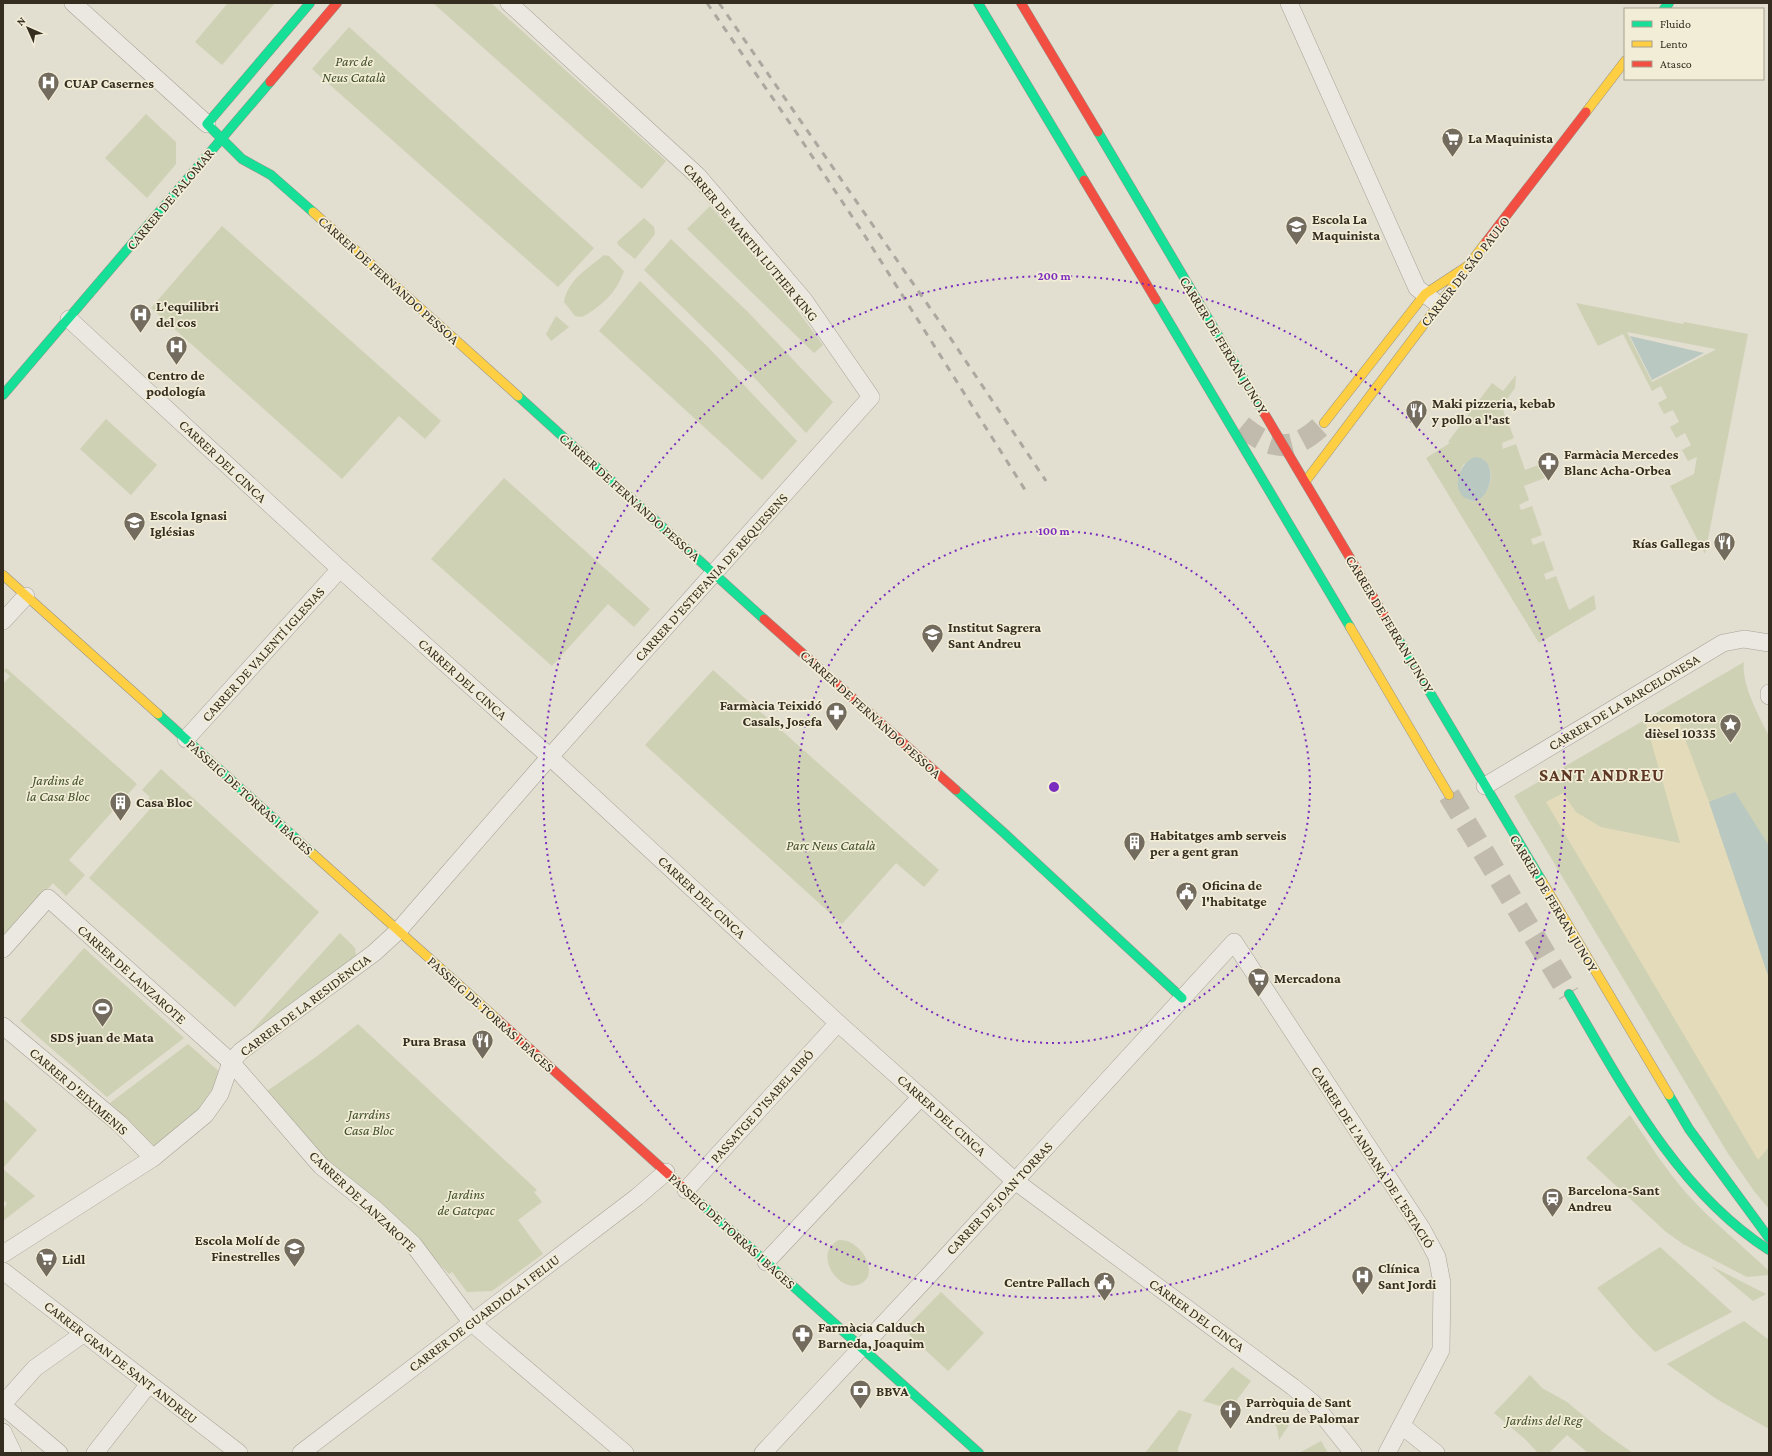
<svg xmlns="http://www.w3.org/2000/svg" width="1772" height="1456" viewBox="0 0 1772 1456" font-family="'Crimson Pro',serif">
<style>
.green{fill:#ced1b4;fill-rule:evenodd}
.sand{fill:#e3dbba}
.water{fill:#b9c8c1}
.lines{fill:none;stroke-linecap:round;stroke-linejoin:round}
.highway-tunnel{stroke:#c0bbad;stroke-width:22;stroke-dasharray:22 11;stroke-linecap:butt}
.street-casing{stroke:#a8a398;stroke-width:18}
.fast-casing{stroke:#979388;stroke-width:10}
.slow-casing{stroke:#979388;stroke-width:10}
.jam-casing{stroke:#979388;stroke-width:10}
.street{stroke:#eae8e0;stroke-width:17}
.fast{stroke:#16e098;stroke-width:9}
.slow{stroke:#ffcf43;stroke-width:9}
.jam{stroke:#f24e42;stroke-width:9}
.rail{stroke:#aba8a0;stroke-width:3;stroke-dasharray:7 7;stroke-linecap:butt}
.ring{fill:none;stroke:#7b2cbf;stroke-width:2;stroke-dasharray:2 4}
.labels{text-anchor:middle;stroke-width:3.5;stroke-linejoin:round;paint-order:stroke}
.park-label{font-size:14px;font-style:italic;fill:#42502a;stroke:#f2edd7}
.poi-label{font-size:14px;font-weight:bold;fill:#362d21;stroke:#f2edd7;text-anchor:start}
.street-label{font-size:14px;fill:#362d21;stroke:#f2edd7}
.district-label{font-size:18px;font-weight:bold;letter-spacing:1px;fill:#5e3725;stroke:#f2edd7}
.centre{fill:#7b2cbf;stroke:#f2edd7;stroke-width:2}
.ring-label{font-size:12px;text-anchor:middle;font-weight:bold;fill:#7b2cbf;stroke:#f2edd7;stroke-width:3.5;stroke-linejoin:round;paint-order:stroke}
</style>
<rect width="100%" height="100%" fill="#e2ded0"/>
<g class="green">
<path d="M228,3H275L222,65L195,42Z"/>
<path d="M433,3H491L666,161L642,189Z"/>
<path d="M349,27L594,248L558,287L312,69Z"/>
<path d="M146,114L176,142V164L147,198L105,158Z"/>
<path d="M710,206L774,279L823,345L814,353L687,229Z"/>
<path d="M644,218L654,227L655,234L635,259L618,245L617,242Z"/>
<path d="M222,226L441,421L425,439L399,416L342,479L151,308Z"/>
<path d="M671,239L749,313L833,402L806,433L749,372L644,270Z"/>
<path d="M604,255L609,256L624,271C617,292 601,307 582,317L575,316L564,302C568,279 588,269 604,255Z"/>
<path d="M640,281L708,347L797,441L762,480L599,331Z"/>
<path d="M1576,303L1683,324L1684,322L1748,334L1705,554L1670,486L1694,474L1697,457L1688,461L1682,450L1691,445L1685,433L1676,438L1670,427L1679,422L1673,410L1664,414L1658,403L1667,398L1661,386L1652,391L1623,334L1598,346ZM1627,332L1715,349V350L1652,382Z"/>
<path d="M556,316L569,327L551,341L546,334Z"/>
<path d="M1516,375L1515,388L1502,406L1505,416L1494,420L1496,426L1508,422L1514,438L1502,443L1503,449L1516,444L1525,470L1546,462L1547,477L1524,486L1529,500L1519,505L1521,510L1532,506L1542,535L1531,539L1533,545L1544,541L1554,570L1544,574L1546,580L1556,576L1569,610L1594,595L1596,609L1539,643L1426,458L1450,443L1448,442L1492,383L1503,391ZM1483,459C1506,477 1474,521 1460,490C1456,482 1459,471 1464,464Z"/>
<path d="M106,419L157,465L131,495L80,449Z"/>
<path d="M504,478L650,609L634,627L608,604L552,666L431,559Z"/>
<path d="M1744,662C1741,684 1759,716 1769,736V1209L1754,1191L1727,1152L1514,796Z"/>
<path d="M6,668L137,784L69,860L85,875L66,896L53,883L3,940V684L10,676L4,671Z"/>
<path d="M713,670L939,870L924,887L896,863L842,924L645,745Z"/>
<path d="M161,769L319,912L235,1007L89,878L150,809L144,803L150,797L142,790Z"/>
<path d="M340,933L355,948L356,956L247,1036Z"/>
<path d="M84,948L184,1038L107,1097L20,1021Z"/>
<path d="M358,1024L537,1190L534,1192L542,1202L518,1220L543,1254L492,1291L467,1292L452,1272L449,1274L394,1217L321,1166L272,1096L267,1091L316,1057Z"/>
<path d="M188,1044L222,1074L207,1103L155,1147L110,1103Z"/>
<path d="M3,1099L37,1130L3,1168Z"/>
<path d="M1630,1115C1648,1142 1666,1170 1687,1194C1712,1222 1742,1245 1769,1271V1275L1747,1277L1683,1244L1665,1231L1586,1158Z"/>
<path d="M3,1169L35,1196L3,1221V1210L7,1203L3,1200Z"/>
<path d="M839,1240C854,1239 869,1256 869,1270C869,1276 867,1280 862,1283C842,1297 810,1254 839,1240Z"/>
<path d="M1660,1247L1732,1312L1655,1352L1634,1331L1597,1288Z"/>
<path d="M1711,1266L1766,1294L1753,1301Z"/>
<path d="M941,1292L984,1333L948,1371L904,1330Z"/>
<path d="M1744,1321L1769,1340V1429L1715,1398L1667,1364Z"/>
<path d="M1232,1367L1251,1381L1230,1409L1203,1401Z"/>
<path d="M1530,1375L1542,1388L1567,1402L1603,1432L1633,1453H1588L1567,1435L1549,1453H1538L1526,1440L1494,1413Z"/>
<path d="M1179,1410L1192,1414L1178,1448V1451L1181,1453H1145Z"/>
<path d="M1275,1415L1289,1425L1279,1440L1277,1428L1272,1419Z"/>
<path d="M1321,1441L1328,1453H1299Z"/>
</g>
<path class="sand" d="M1676,715L1709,802L1769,978V1147L1758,1160L1546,802L1563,793L1576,812L1601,827L1680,843L1645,720Z"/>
<g class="water">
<path d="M1630,336L1704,353L1652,380Z"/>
<path d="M1475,457C1503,458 1489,511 1467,499C1449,490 1460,462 1475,457Z"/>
<path d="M1735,792L1769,846V978L1709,802Z"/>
</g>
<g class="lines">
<g class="highway-tunnel">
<path d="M1242,426C1274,452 1295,452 1324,423"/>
<path d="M1449,795L1569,994"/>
</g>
<defs>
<g id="street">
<path d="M73,3L207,124"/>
<path d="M1289,3L1417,288L1434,301"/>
<path d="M69,319L340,569L550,757L838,1023L1015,1181L1293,1387L1313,1403L1353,1453"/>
<path d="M3,621L26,596"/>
<path d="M1769,693V696"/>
<path d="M186,739L340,569"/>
<path d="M1485,786L1723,643L1744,639L1769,643"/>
<path d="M3,949L48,898L231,1062L321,1166L375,1209L413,1244L472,1323L625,1453"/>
<path d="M3,1026L120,1124L153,1158"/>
<path d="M686,1190L838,1023"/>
<path d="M3,1254L153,1158L205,1115L220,1094L231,1062L241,1051L374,953L398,931L539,769L871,397L804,300L698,176L509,3"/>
<path d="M766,1262L921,1097"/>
<path d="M3,1271L239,1453"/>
<path d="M3,1404L35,1368L83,1334"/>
<path d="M3,1406L59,1453"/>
<path d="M1402,1426L1436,1453"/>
<path d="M3,1432L13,1453"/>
<path d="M95,1453L149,1384"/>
<path d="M301,1453L637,1197L666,1172"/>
<path d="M763,1453L932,1272L1234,942L1422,1229L1437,1257L1442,1283L1441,1350L1387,1453"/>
</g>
<g id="fast">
<path d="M310,3L207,124L242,159L271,175L313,212"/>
<path d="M978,3L1084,180"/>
<path d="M1664,9L1669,3"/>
<path d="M1098,132L1264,413"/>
<path d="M1156,300L1350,627"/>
<path d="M3,395L270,82"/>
<path d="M518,396L764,619"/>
<path d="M1391,627L1542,881"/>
<path d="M158,714L313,854"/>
<path d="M956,790L1003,832L1182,998"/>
<path d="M1569,994C1622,1085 1678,1192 1769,1250"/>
<path d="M1669,1095L1689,1129L1769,1238"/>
<path d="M688,1192L979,1453"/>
</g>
<g id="slow">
<path d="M1586,112L1625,61"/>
<path d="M313,212L518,396"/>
<path d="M1324,423L1425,294L1469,265"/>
<path d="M1305,482L1486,242"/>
<path d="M3,575L158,714"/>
<path d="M1350,627L1449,795"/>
<path d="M313,854L497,1019"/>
<path d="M1542,881L1669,1095"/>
</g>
<g id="jam">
<path d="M1021,3L1098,132"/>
<path d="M270,82L337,3"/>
<path d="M1084,180L1156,300"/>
<path d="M1486,242L1586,112"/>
<path d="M1264,413L1391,627"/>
<path d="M764,619L956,790"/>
<path d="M497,1019L688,1192"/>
</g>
</defs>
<use href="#street" class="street-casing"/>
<use href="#fast" class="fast-casing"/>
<use href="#slow" class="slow-casing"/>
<use href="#jam" class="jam-casing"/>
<use href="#street" class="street"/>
<use href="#fast" class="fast"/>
<use href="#slow" class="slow"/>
<use href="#jam" class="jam"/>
<g class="rail">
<path d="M707,3L796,132L865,236L1027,493"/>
<path d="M719,3L937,318L1046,481"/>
</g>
</g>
<g class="ring">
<circle cx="1054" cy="787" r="256"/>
<circle cx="1054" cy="787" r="511"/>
</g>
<defs>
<symbol id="hospital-pin" viewBox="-11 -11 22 30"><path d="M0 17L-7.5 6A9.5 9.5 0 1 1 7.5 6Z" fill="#726b5e" stroke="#f2edd7"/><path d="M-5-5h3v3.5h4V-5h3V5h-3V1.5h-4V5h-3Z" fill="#fff"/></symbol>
<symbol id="supermarket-pin" viewBox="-11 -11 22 30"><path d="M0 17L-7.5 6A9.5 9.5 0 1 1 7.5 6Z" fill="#726b5e" stroke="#f2edd7"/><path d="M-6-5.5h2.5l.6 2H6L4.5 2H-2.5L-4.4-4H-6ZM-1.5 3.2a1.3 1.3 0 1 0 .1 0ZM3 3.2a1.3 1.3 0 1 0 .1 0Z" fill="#fff"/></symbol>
<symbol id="school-pin" viewBox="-11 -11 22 30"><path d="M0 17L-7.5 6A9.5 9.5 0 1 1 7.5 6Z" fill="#726b5e" stroke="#f2edd7"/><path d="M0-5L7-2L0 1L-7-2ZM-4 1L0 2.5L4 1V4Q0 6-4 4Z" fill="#fff"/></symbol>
<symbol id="restaurant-pin" viewBox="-11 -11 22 30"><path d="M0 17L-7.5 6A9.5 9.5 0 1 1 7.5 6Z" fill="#726b5e" stroke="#f2edd7"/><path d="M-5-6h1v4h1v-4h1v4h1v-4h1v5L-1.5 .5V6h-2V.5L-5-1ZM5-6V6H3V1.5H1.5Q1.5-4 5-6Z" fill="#fff"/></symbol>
<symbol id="pharmacy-pin" viewBox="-11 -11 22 30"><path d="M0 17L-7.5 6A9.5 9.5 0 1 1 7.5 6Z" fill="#726b5e" stroke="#f2edd7"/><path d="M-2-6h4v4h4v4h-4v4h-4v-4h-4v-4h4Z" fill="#fff"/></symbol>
<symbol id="sight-pin" viewBox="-11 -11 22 30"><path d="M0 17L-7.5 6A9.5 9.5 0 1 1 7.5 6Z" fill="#726b5e" stroke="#f2edd7"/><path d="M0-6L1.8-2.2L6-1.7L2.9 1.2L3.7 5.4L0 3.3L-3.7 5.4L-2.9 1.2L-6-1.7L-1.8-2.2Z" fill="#fff"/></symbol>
<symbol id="building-pin" viewBox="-11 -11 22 30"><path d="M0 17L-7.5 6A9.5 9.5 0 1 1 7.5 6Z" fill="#726b5e" stroke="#f2edd7"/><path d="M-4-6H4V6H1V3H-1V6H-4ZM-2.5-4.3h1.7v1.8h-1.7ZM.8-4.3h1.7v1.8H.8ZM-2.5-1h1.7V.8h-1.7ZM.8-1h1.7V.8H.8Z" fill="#fff"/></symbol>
<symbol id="civic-pin" viewBox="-11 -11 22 30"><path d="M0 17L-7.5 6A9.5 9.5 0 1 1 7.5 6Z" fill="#726b5e" stroke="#f2edd7"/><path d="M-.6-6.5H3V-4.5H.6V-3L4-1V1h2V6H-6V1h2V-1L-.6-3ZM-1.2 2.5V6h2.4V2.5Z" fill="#fff"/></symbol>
<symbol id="stadium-pin" viewBox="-11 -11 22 30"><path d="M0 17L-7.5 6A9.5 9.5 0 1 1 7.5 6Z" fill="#726b5e" stroke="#f2edd7"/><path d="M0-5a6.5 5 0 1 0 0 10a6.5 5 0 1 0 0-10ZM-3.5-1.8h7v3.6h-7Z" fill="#fff"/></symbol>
<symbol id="station-pin" viewBox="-11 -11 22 30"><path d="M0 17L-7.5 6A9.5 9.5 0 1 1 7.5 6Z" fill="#726b5e" stroke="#f2edd7"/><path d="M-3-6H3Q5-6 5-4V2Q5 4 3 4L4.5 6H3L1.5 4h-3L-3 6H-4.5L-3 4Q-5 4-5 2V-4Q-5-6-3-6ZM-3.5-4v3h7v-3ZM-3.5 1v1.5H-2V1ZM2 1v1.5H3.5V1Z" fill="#fff"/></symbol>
<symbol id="bank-pin" viewBox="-11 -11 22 30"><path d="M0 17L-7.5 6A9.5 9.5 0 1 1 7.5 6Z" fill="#726b5e" stroke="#f2edd7"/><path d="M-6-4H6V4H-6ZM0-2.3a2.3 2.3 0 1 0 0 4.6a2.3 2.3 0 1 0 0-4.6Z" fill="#fff"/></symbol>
<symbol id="church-pin" viewBox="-11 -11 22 30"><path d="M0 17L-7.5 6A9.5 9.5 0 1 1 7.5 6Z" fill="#726b5e" stroke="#f2edd7"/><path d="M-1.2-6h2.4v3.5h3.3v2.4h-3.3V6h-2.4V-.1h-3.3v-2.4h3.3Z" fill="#fff"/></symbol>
</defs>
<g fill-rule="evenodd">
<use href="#hospital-pin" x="36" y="70" width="25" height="34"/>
<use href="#supermarket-pin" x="1440" y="126" width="25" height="34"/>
<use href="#school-pin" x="1284" y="214" width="25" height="34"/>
<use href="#hospital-pin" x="128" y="302" width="25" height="34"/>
<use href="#hospital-pin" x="164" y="334" width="25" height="34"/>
<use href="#restaurant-pin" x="1404" y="398" width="25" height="34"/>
<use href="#pharmacy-pin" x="1536" y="450" width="25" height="34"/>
<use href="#school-pin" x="122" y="510" width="25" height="34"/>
<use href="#restaurant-pin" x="1712" y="530" width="25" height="34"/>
<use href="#school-pin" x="920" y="622" width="25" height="34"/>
<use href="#pharmacy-pin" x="824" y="700" width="25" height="34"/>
<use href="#sight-pin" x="1718" y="712" width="25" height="34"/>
<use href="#building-pin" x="108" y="790" width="25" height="34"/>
<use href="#building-pin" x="1122" y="830" width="25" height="34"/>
<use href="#civic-pin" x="1174" y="880" width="25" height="34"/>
<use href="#supermarket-pin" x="1246" y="966" width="25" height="34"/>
<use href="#stadium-pin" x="90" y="996" width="25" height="34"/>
<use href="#restaurant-pin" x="470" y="1028" width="25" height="34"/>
<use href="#station-pin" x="1540" y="1186" width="25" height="34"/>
<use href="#school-pin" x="282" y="1236" width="25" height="34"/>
<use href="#supermarket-pin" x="34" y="1246" width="25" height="34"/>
<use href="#hospital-pin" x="1350" y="1264" width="25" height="34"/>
<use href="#civic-pin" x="1092" y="1270" width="25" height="34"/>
<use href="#pharmacy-pin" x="790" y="1322" width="25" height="34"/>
<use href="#bank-pin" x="848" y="1378" width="25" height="34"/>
<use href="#church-pin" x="1218" y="1398" width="25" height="34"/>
</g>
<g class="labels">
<g class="park-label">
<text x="354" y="66">Parc de<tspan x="354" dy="16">Neus Català</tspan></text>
<text x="58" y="785">Jardins de<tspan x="58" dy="16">la Casa Bloc</tspan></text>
<text x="831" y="850">Parc Neus Català</text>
<text x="369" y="1119">Jarrdins<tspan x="369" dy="16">Casa Bloc</tspan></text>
<text x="466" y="1199">Jardins<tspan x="466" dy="16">de Gatcpac</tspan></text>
<text x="1544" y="1425">Jardins del Reg</text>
</g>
<g class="poi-label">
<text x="64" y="88">CUAP Casernes</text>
<text x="1468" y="143">La Maquinista</text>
<text x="1312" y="224">Escola La<tspan x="1312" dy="16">Maquinista</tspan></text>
<text x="156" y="311">L'equilibri<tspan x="156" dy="16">del cos</tspan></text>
<text x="176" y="380" text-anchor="middle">Centro de<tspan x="176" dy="16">podología</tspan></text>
<text x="1432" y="408">Maki pizzeria, kebab<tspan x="1432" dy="16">y pollo a l'ast</tspan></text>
<text x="1564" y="459">Farmàcia Mercedes<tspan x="1564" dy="16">Blanc Acha-Orbea</tspan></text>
<text x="150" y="520">Escola Ignasi<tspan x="150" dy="16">Iglésias</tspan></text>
<text x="1710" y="548" text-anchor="end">Rías Gallegas</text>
<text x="948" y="632">Institut Sagrera<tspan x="948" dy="16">Sant Andreu</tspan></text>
<text x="822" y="710" text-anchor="end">Farmàcia Teixidó<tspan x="822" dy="16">Casals, Josefa</tspan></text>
<text x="1716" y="722" text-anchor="end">Locomotora<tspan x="1716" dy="16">dièsel 10335</tspan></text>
<text x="136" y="807">Casa Bloc</text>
<text x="1150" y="840">Habitatges amb serveis<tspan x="1150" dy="16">per a gent gran</tspan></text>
<text x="1202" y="890">Oficina de<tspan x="1202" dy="16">l'habitatge</tspan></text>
<text x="1274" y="983">Mercadona</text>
<text x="102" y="1042" text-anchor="middle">SDS juan de Mata</text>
<text x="466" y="1046" text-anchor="end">Pura Brasa</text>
<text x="1568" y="1195">Barcelona-Sant<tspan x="1568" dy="16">Andreu</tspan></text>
<text x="280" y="1245" text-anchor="end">Escola Molí de<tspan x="280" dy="16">Finestrelles</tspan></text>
<text x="62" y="1264">Lidl</text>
<text x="1378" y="1273">Clínica<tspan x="1378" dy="16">Sant Jordi</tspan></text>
<text x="1090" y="1287" text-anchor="end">Centre Pallach</text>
<text x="818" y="1332">Farmàcia Calduch<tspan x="818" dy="16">Barneda, Joaquim</tspan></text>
<text x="876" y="1396">BBVA</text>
<text x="1246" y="1407">Parròquia de Sant<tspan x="1246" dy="16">Andreu de Palomar</tspan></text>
</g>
<g class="street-label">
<text transform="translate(170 199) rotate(-50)" y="5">CARRER DE PALOMAR</text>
<text transform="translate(751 242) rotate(50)" y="5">CARRER DE MARTIN LUTHER KING</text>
<text transform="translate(1465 271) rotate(-52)" y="5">CARRER DE SÃO PAULO</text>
<text transform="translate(389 280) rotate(42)" y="5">CARRER DE FERNANDO PESSOA</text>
<text transform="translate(1224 345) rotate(59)" y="5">CARRER DE FERRAN JUNOY</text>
<text transform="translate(223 461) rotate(43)" y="5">CARRER DEL CINCA</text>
<text transform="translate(630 497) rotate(42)" y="5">CARRER DE FERNANDO PESSOA</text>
<text transform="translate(711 577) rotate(-48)" y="5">CARRER D'ESTEFANIA DE REQUESENS</text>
<text transform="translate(1390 624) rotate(59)" y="5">CARRER DE FERRAN JUNOY</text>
<text transform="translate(263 654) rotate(-48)" y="5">CARRER DE VALENTÍ IGLESIAS</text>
<text transform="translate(463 679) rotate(42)" y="5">CARRER DEL CINCA</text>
<text transform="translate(1624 702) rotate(-31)" y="5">CARRER DE LA BARCELONESA</text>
<text transform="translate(871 714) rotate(42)" y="5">CARRER DE FERNANDO PESSOA</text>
<text transform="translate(250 797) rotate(42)" y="5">PASSEIG DE TORRAS I BAGES</text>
<text transform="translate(702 897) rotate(43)" y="5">CARRER DEL CINCA</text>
<text transform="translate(1554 903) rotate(59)" y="5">CARRER DE FERRAN JUNOY</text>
<text transform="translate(132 974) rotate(42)" y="5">CARRER DE LANZAROTE</text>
<text transform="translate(305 1005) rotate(-37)" y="5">CARRER DE LA RESIDÈNCIA</text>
<text transform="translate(491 1014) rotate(42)" y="5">PASSEIG DE TORRAS I BAGES</text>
<text transform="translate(79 1091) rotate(41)" y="5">CARRER D'EIXIMENIS</text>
<text transform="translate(762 1106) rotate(-48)" y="5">PASSATGE D'ISABEL RIBÓ</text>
<text transform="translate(942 1115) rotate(42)" y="5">CARRER DEL CINCA</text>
<text transform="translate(1373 1157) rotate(57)" y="5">CARRER DE L'ANDANA DE L'ESTACIÓ</text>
<text transform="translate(999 1198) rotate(-47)" y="5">CARRER DE JOAN TORRAS</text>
<text transform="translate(363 1201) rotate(43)" y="5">CARRER DE LANZAROTE</text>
<text transform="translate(732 1231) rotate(42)" y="5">PASSEIG DE TORRAS I BAGES</text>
<text transform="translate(484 1313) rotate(-37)" y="5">CARRER DE GUARDIOLA I FELIU</text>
<text transform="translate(1197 1315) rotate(36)" y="5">CARRER DEL CINCA</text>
<text transform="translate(121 1362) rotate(38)" y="5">CARRER GRAN DE SANT ANDREU</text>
</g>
<g class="district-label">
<text x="1602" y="781">SANT ANDREU</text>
</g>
</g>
<circle cx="1054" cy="787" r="6" class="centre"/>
<g class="ring-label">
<text x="1054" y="280">200 m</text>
<text x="1054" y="535">100 m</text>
</g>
<rect width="1772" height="1456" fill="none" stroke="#362d21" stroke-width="8"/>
<rect x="1624" y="8" width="140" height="72" fill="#f2edd7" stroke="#a7a08e"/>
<rect x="1632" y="21" width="20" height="6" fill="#16e098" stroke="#a7a08e"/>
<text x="1660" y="28" font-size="12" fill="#362d21">Fluido</text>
<rect x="1632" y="41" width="20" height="6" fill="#ffcf43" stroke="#a7a08e"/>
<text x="1660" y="48" font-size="12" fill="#362d21">Lento</text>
<rect x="1632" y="61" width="20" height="6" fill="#f24e42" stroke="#a7a08e"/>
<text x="1660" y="68" font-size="12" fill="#362d21">Atasco</text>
<g transform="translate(28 28) rotate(315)" stroke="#f2edd7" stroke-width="3" paint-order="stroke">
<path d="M0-3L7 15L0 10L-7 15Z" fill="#362d21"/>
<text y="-6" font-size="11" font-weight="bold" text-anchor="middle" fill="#362d21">N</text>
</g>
</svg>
